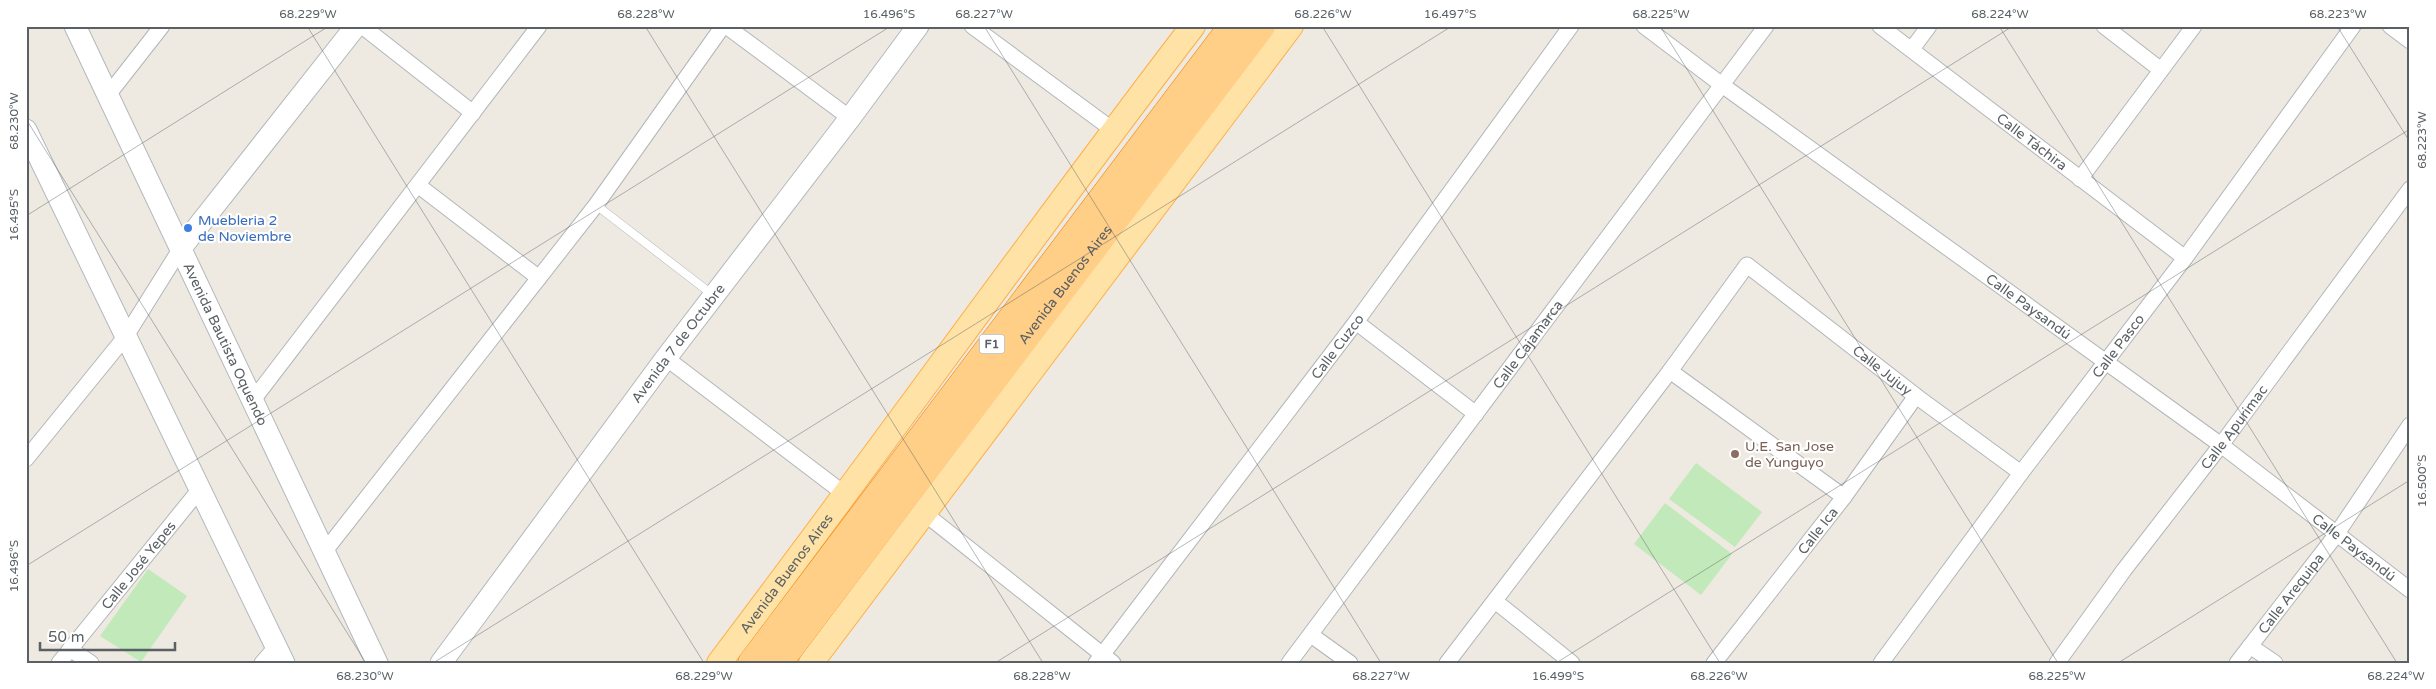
<svg xmlns="http://www.w3.org/2000/svg" width="2436" height="689" viewBox="0 0 2436 689" font-family="'Varela Round',sans-serif">
<style>
.green{fill:#c2e9ba}
.lines{fill:none;stroke-linecap:round;stroke-linejoin:round}
.lane-casing{stroke:#b2b6ba;stroke-width:9}
.street-casing{stroke:#b2b6ba;stroke-width:17}
.secondary-casing{stroke:#b3b8bd;stroke-width:23}
.primary-casing{stroke:#ffaf49;stroke-width:26}
.highway-casing{stroke:#ef7f00;stroke-width:29}
.lane{stroke:#fff;stroke-width:8}
.street{stroke:#fff;stroke-width:15}
.secondary{stroke:#fff;stroke-width:21}
.primary{stroke:#ffe2a5;stroke-width:24}
.highway{stroke:#ffce87;stroke-width:28}
.ticks{fill:none;stroke:#5a6064;stroke-width:1;stroke-opacity:0.45}
.shop-dot{fill:#3f7fe0;stroke:#fff;stroke-width:2}
.education-dot{fill:#8d6e63;stroke:#fff;stroke-width:2}
.labels{text-anchor:middle;stroke-width:4.5;stroke-linejoin:round;paint-order:stroke}
.shield{fill:#fff;stroke:#8c9092;stroke-width:1}
.shield-label{font-size:12px;font-weight:bold;fill:#5a6064}
.street-label{font-size:14px;fill:#5a6064;stroke:#fff}
.shop-label{font-size:14px;fill:#366cbe;stroke:#fff;text-anchor:start}
.education-label{font-size:14px;fill:#785e54;stroke:#fff;text-anchor:start}
.neatline{fill:none;stroke:#5a6064;stroke-width:2}
.ticks-label{font-size:12px;text-anchor:middle;fill:#5a6064}
</style>
<rect width="100%" height="100%" fill="#eee9e1"/>
<g class="green">
<path d="M1696,463L1762,512L1735,547L1669,499Z"/>
<path d="M1665,503L1732,554L1701,595L1634,544Z"/>
<path d="M148,569L187,596L141,662L100,636Z"/>
</g>
<g class="lines">
<defs>
<path id="lane" d="M596,205L713,295"/>
<g id="street">
<path d="M362,26L473,113"/>
<path d="M726,26L850,118"/>
<path d="M972,26L1113,130"/>
<path id="s1" d="M1644,26L1722,85L2221,445L2410,590"/>
<path id="s2" d="M1880,26L2185,258"/>
<path d="M2104,26L2161,70"/>
<path d="M2390,26L2410,41"/>
<path d="M1912,49L1929,26"/>
<path d="M108,95L162,26"/>
<path d="M2080,179L2194,26"/>
<path d="M419,186L539,278"/>
<path d="M1356,322L1476,414"/>
<path d="M666,358L846,495"/>
<path d="M1670,371L1844,497"/>
<path d="M253,400L539,26"/>
<path d="M26,459L126,336L181,248"/>
<path d="M924,513L1113,663"/>
<path d="M325,551L596,205L723,26"/>
<path d="M1495,601L1572,663"/>
<path d="M1311,635L1350,663"/>
<path d="M2250,646L2275,663"/>
<path d="M70,649L91,663"/>
<path id="s3" d="M59,663L200,489"/>
<path d="M262,663L276,647"/>
<path id="s4" d="M1096,663L1356,322L1571,26"/>
<path id="s5" d="M1289,663L1766,26"/>
<path id="s6" d="M1447,663L1670,371L1747,265L1916,396L2021,473"/>
<path id="s7" d="M1714,663L1844,497L1916,396"/>
<path id="s8" d="M1881,663L2021,473L2185,258L2353,26"/>
<path id="s9" d="M2057,663L2124,570L2221,445L2410,189"/>
<path id="s10" d="M2237,663L2336,535L2410,425"/>
</g>
<g id="secondary">
<path id="s11" d="M75,26L377,663"/>
<path d="M26,130L284,663"/>
<path d="M181,248L356,26"/>
<path id="s12" d="M441,663L666,358L850,118L918,26"/>
</g>
<g id="primary">
<path id="s13" d="M719,663C879,452 1032,236 1193,26"/>
<path d="M811,663L1291,26"/>
</g>
<g id="highway">
<path d="M752,663L1233,26"/>
<path id="s14" d="M778,663L1261,26"/>
</g>
</defs>
<use href="#lane" class="lane-casing"/>
<use href="#street" class="street-casing"/>
<use href="#secondary" class="secondary-casing"/>
<use href="#primary" class="primary-casing"/>
<use href="#highway" class="highway-casing"/>
<use href="#lane" class="lane"/>
<use href="#street" class="street"/>
<use href="#secondary" class="secondary"/>
<use href="#primary" class="primary"/>
<use href="#highway" class="highway"/>
</g>
<path class="ticks" d="M307,26L704,663M645,26L1043,663M984,26L1381,663M1322,26L1720,663M1660,26L2058,663M1999,26L2397,663M2337,26L2410,142M26,119L366,663M26,216L329,26M26,566L891,26M26,661L28,663M433,663L1452,26M995,663L2013,26M1556,663L2410,129M2118,663L2410,480"/>
<circle class="shop-dot" cx="188" cy="228" r="5"/>
<circle class="education-dot" cx="1735" cy="454" r="5"/>
<g class="labels">
<rect class="shield" x="979.5" y="334.5" width="25" height="19" rx="4"/>
<g class="shield-label">
<text x="992" y="348">F1</text>
</g>
<g class="street-label">
<text dy="5" stroke="none"><textPath href="#s2" startOffset="191">Calle Táchira</textPath></text>
<text dy="5" stroke="none"><textPath href="#s14" startOffset="475">Avenida Buenos Aires</textPath></text>
<text dy="5" stroke="none"><textPath href="#s1" startOffset="476">Calle Paysandú</textPath></text>
<text dy="5" stroke="none"><textPath href="#s11" startOffset="352">Avenida Bautista Oquendo</textPath></text>
<text dy="5" stroke="none"><textPath href="#s12" startOffset="398">Avenida 7 de Octubre</textPath></text>
<text dy="5" stroke="none"><textPath href="#s5" startOffset="398">Calle Cajamarca</textPath></text>
<text dy="5" stroke="none"><textPath href="#s8" startOffset="396">Calle Pasco</textPath></text>
<text dy="5" stroke="none"><textPath href="#s4" startOffset="398">Calle Cuzco</textPath></text>
<text dy="5" stroke="none"><textPath href="#s6" startOffset="670">Calle Jujuy</textPath></text>
<text dy="5" stroke="none"><textPath href="#s9" startOffset="295">Calle Apurimac</textPath></text>
<text dy="5" stroke="none"><textPath href="#s7" startOffset="168">Calle Ica</textPath></text>
<text dy="5" stroke="none"><textPath href="#s1" startOffset="881">Calle Paysandú</textPath></text>
<text dy="5" stroke="none"><textPath href="#s3" startOffset="126">Calle José Yepes</textPath></text>
<text dy="5" stroke="none"><textPath href="#s13" startOffset="112">Avenida Buenos Aires</textPath></text>
<text dy="5" stroke="none"><textPath href="#s10" startOffset="88">Calle Arequipa</textPath></text>
</g>
<g class="shop-label">
<text x="198" y="225">Muebleria 2<tspan x="198" dy="16">de Noviembre</tspan></text>
</g>
<g class="education-label">
<text x="1745" y="451">U.E. San Jose<tspan x="1745" dy="16">de Yunguyo</tspan></text>
</g>
</g>
<rect width="2436" height="689" fill="none" stroke="#ffffff" stroke-width="55"/>
<path d="M40 642v8h135v-8" fill="none" stroke="#5a6064" stroke-width="2.5"/>
<text x="48" y="642" font-size="15" fill="#5a6064" stroke="#ffffff" stroke-width="4" paint-order="stroke">50 m</text>
<rect x="28" y="28" width="2380" height="634" class="neatline"/>
<g class="ticks-label">
<text x="308" y="18">68.229°W</text>
<text x="646" y="18">68.228°W</text>
<text x="889" y="18">16.496°S</text>
<text x="984" y="18">68.227°W</text>
<text x="1323" y="18">68.226°W</text>
<text x="1450" y="18">16.497°S</text>
<text x="1661" y="18">68.225°W</text>
<text x="2000" y="18">68.224°W</text>
<text x="2338" y="18">68.223°W</text>
<text transform="translate(14 121) rotate(-90)" y="4">68.230°W</text>
<text transform="translate(2422 140) rotate(-90)" y="4">68.223°W</text>
<text transform="translate(14 215) rotate(-90)" y="4">16.495°S</text>
<text transform="translate(2422 481) rotate(-90)" y="4">16.500°S</text>
<text transform="translate(14 566) rotate(-90)" y="4">16.496°S</text>
<text x="365" y="680">68.230°W</text>
<text x="704" y="680">68.229°W</text>
<text x="1042" y="680">68.228°W</text>
<text x="1381" y="680">68.227°W</text>
<text x="1558" y="680">16.499°S</text>
<text x="1719" y="680">68.226°W</text>
<text x="2057" y="680">68.225°W</text>
<text x="2396" y="680">68.224°W</text>
</g>
</svg>
